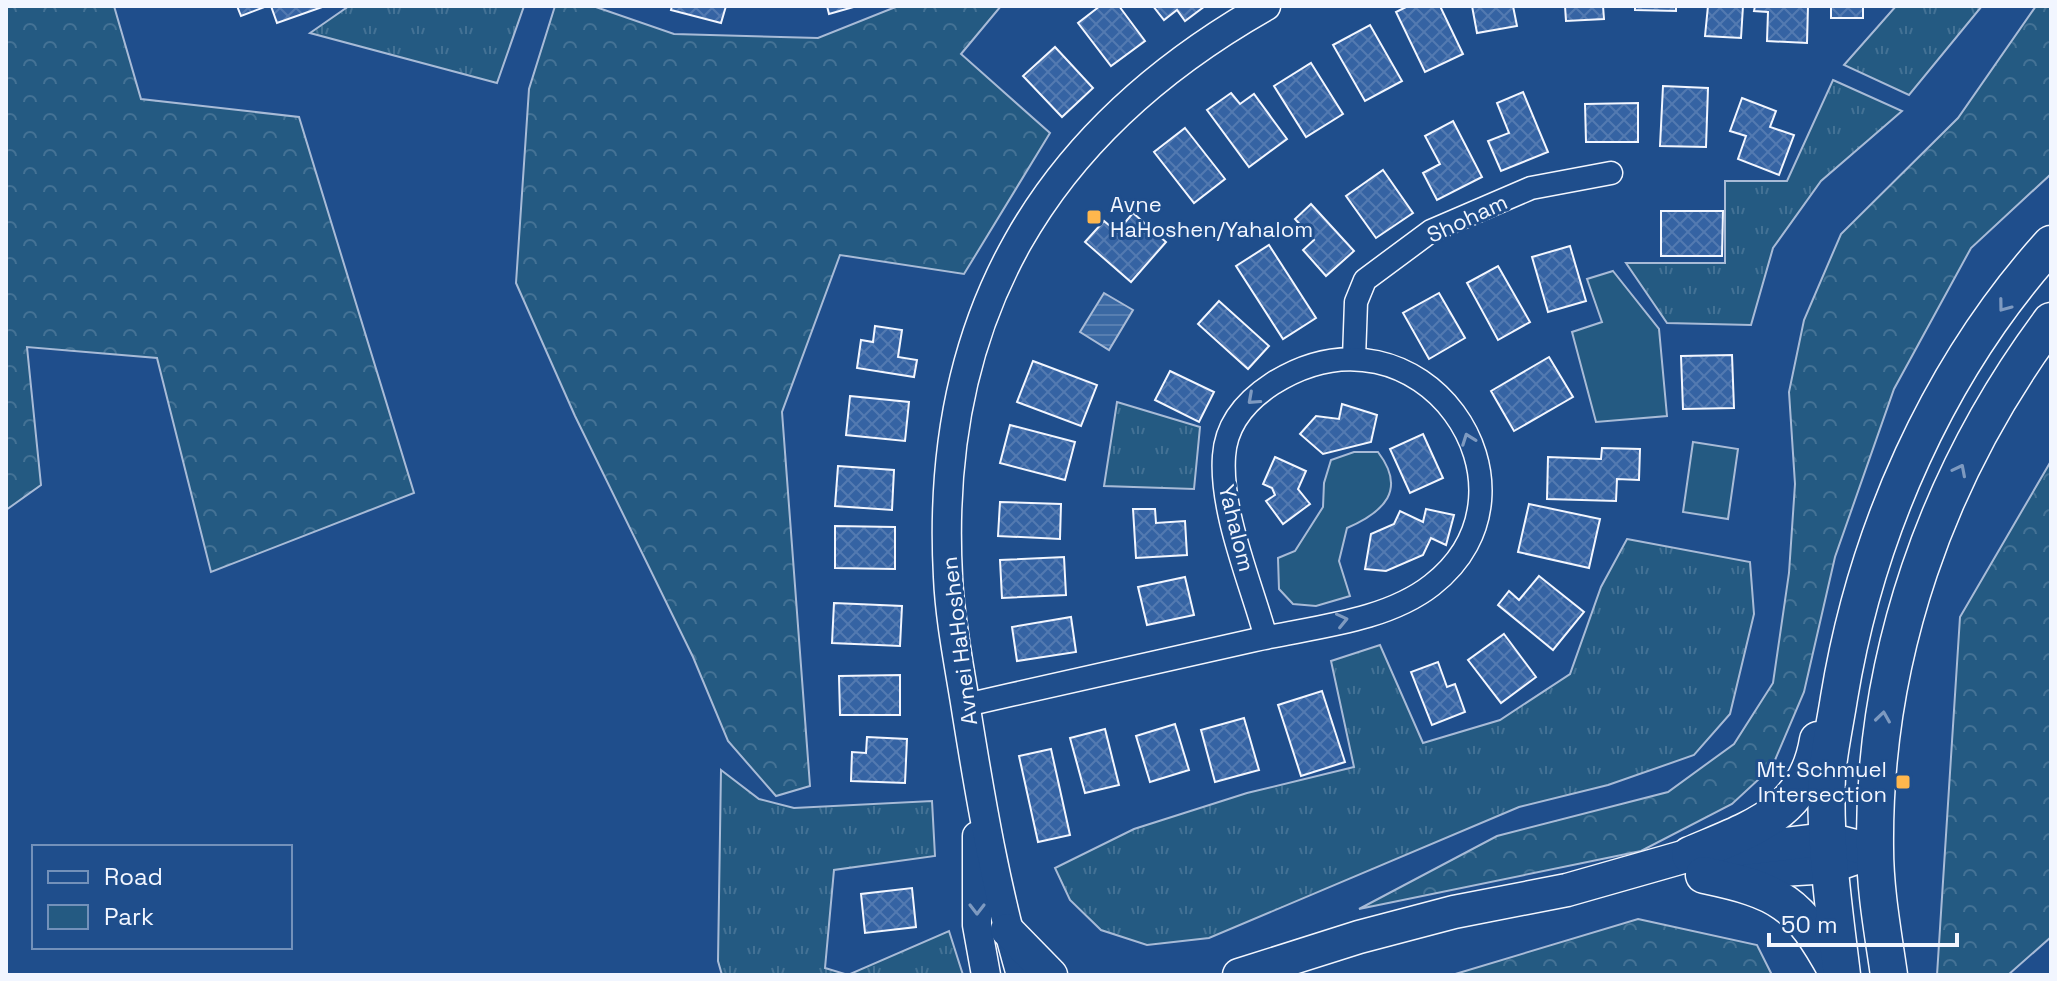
<svg xmlns="http://www.w3.org/2000/svg" width="2057" height="981" viewBox="0 0 2057 981" font-family="'Space Grotesk',sans-serif">
<style>
.grass{fill:url(#grass-tufts);stroke:#a8bbd7;stroke-width:2}
.forest{fill:url(#forest-crowns);stroke:#a8bbd7;stroke-width:2}
.park{fill:#245a82;stroke:#a8bbd7;stroke-width:2}
.water{fill:url(#water-rules);stroke:#a8bbd7;stroke-width:2}
.building{fill:url(#building-cross-hatch);stroke:#f2f6ff;stroke-width:2}
.lines{fill:none;stroke-linecap:round;stroke-linejoin:round}
.minor-casing{stroke:#f2f6ff;stroke-width:25}
.tertiary-casing{stroke:#f2f6ff;stroke-width:31}
.secondary-casing{stroke:#f2f6ff;stroke-width:35}
.primary-casing{stroke:#f2f6ff;stroke-width:39}
.minor{stroke:#1f4e8c;stroke-width:22}
.tertiary{stroke:#1f4e8c;stroke-width:28}
.secondary{stroke:#1f4e8c;stroke-width:32}
.primary{stroke:#1f4e8c;stroke-width:36}
.oneway{stroke:#7e9ac0}
.poi-dot{fill:#ffb74d;stroke:#1f4e8c;stroke-width:3}
.labels{text-anchor:middle;stroke-width:6;stroke-linejoin:round;paint-order:stroke}
.poi-label{font-size:22px;fill:#f2f6ff;stroke:#1f4e8c;text-anchor:start}
.street-label{font-size:22px;fill:#f2f6ff;stroke:#1f4e8c}
</style>
<defs>
<pattern id="grass-tufts" width="24" height="20" patternUnits="userSpaceOnUse" patternTransform="scale(2)"><rect width="24" height="20" fill="#245a82"/><path d="M3 7l-1-3M5 7V3M7 7l1-3M15 17l-1-3M17 17v-4M19 17l1-3" fill="none" stroke="#447295"/></pattern>
<pattern id="forest-crowns" width="20" height="18" patternUnits="userSpaceOnUse" patternTransform="scale(2)"><rect width="20" height="18" fill="#245a82"/><path d="M2 6a3 3 0 1 1 6 0M12 15a3 3 0 1 1 6 0" fill="none" stroke="#447295"/></pattern>
<pattern id="water-rules" width="6" height="5" patternUnits="userSpaceOnUse" patternTransform="scale(2)"><rect width="6" height="5" fill="#3b69a3"/><path d="M0 2.5h6" fill="none" stroke="#587fb1"/></pattern>
<pattern id="building-cross-hatch" width="8" height="8" patternUnits="userSpaceOnUse" patternTransform="scale(2)"><rect width="8" height="8" fill="#3563a3"/><path d="M0 0l8 8M0 8l8-8" fill="none" stroke="#537ab1"/></pattern>
</defs>
<rect width="100%" height="100%" fill="#1f4e8c"/>
<g class="grass">
<path d="M349,6H524L497,83L310,33Z"/>
<path d="M1896,6H1982L1909,95L1844,65Z"/>
<path d="M1833,80L1902,111L1821,181L1773,248L1751,325L1667,323L1626,263H1725V181H1787Z"/>
<path d="M1117,402L1200,427L1194,489L1104,486Z"/>
<path d="M1627,539L1750,562L1754,614L1730,714L1694,755L1608,785L1519,807L1209,938L1147,945L1101,930L1070,900L1055,868L1134,829L1247,793L1354,767L1331,661L1380,645L1423,743L1500,720L1570,674L1601,587Z"/>
<path d="M721,770L759,799L794,808L932,801L935,856L834,870L825,968L848,975L949,931L963,975H722L718,961Z"/>
</g>
<g class="forest">
<path d="M6,6H114L141,99L299,117L414,493L211,572L157,358L27,347L41,485L6,510Z"/>
<path d="M555,6H593L674,34L818,38L898,6H1001L961,54L1050,133L964,274L840,255L782,412L810,786L776,796L728,741L693,657L575,416L516,283L529,89Z"/>
<path d="M2036,6H2051V174L1971,248L1894,389L1835,557L1804,692L1772,767L1732,804L1641,851L1359,909L1497,836L1668,792L1734,744L1773,683L1789,573L1795,484L1789,392L1804,320L1841,234L1958,118Z"/>
<path d="M2051,461V937L2008,975H1937L1960,617Z"/>
<path d="M1638,919L1757,945L1772,975H1452Z"/>
</g>
<g class="park">
<path d="M1613,271L1659,329L1667,416L1596,422L1572,332L1602,322L1587,279Z"/>
<path d="M1693,442L1738,449L1728,519L1683,512Z"/>
<path d="M1354,452H1378C1407,490 1384,512 1347,528L1339,561L1350,596L1316,606L1293,604L1279,589L1278,558L1295,551L1323,507L1324,483L1331,460Z"/>
</g>
<path class="water" d="M1104,293L1133,310L1109,350L1080,332Z"/>
<g class="building">
<path d="M237,6H267L241,16Z"/>
<path d="M271,6H325L277,23Z"/>
<path d="M672,6H726L721,23L671,10Z"/>
<path d="M827,6H857L829,14Z"/>
<path d="M1119,6L1145,41L1111,66L1078,23L1100,6Z"/>
<path d="M1153,6H1205L1185,21L1177,10L1164,20Z"/>
<path d="M1408,6H1440L1463,54L1425,72L1396,12Z"/>
<path d="M1472,6H1513L1517,26L1477,33Z"/>
<path d="M1565,6H1603L1604,19L1566,21Z"/>
<path d="M1635,6H1676V11L1635,10Z"/>
<path d="M1708,6H1743L1741,38L1705,36Z"/>
<path d="M1755,6H1808L1807,43L1767,41L1768,12L1754,11Z"/>
<rect x="1831" y="6" width="32" height="12"/>
<path d="M1370,25L1402,81L1365,101L1333,45Z"/>
<path d="M1055,47L1093,88L1062,117L1023,76Z"/>
<path d="M1311,63L1343,114L1306,137L1274,86Z"/>
<path d="M1663,86L1708,88L1706,147L1660,146Z"/>
<path d="M1523,92L1548,152L1501,171L1488,141L1509,133L1497,103Z"/>
<path d="M1231,93L1240,104L1254,94L1287,139L1249,167L1207,110Z"/>
<path d="M1742,98L1776,111L1770,127L1794,135L1779,175L1738,159L1746,136L1730,131Z"/>
<path d="M1638,103V142H1586L1585,104Z"/>
<path d="M1453,121L1482,177L1437,200L1423,173L1440,164L1425,136Z"/>
<path d="M1185,128L1225,179L1194,203L1154,152Z"/>
<path d="M1383,170L1413,213L1376,238L1346,196Z"/>
<path d="M1311,204L1354,251L1326,276L1303,250L1314,240L1295,219Z"/>
<path d="M1661,211H1723L1722,256H1661Z"/>
<path d="M1133,213L1166,242L1131,282L1085,242L1104,221L1117,232Z"/>
<path d="M1269,245L1316,318L1283,339L1236,266Z"/>
<path d="M1570,246L1586,301L1548,312L1532,257Z"/>
<path d="M1498,266L1530,322L1498,340L1467,283Z"/>
<path d="M1439,293L1465,338L1429,359L1403,313Z"/>
<path d="M1219,301L1269,346L1248,369L1198,324Z"/>
<path d="M875,326L902,330L898,357L917,360L914,377L857,368L861,340L873,342Z"/>
<path d="M1732,355L1734,408L1683,409L1681,356Z"/>
<path d="M1549,357L1573,397L1514,431L1491,391Z"/>
<path d="M1033,361L1097,385L1081,426L1017,402Z"/>
<path d="M1170,371L1214,392L1199,422L1155,400Z"/>
<path d="M850,396L909,402L905,441L846,435Z"/>
<path d="M1342,404L1377,415L1371,442L1323,454L1300,434L1316,416L1339,419Z"/>
<path d="M1010,425L1075,442L1065,480L1000,463Z"/>
<path d="M1423,434L1443,478L1410,493L1390,449Z"/>
<path d="M1602,448L1640,449L1639,480L1617,479L1616,501L1547,499L1548,457L1601,459Z"/>
<path d="M1275,457L1306,471L1298,489L1310,504L1283,524L1266,501L1275,495L1272,488L1263,484Z"/>
<path d="M838,466L894,470L892,510L835,506Z"/>
<path d="M1000,502L1061,504L1060,539L998,536Z"/>
<path d="M1529,504L1600,519L1589,568L1518,552Z"/>
<path d="M1133,509H1155L1156,523L1185,521L1187,555L1136,558Z"/>
<path d="M1426,509L1454,515L1446,545L1431,538L1423,555L1386,571L1365,569L1371,534L1394,524L1400,511L1423,522Z"/>
<path d="M835,526L895,527V569L835,568Z"/>
<path d="M1064,557L1066,595L1002,598L1000,560Z"/>
<path d="M1539,576L1584,612L1553,650L1498,605L1509,591L1519,600Z"/>
<path d="M1185,577L1194,615L1147,625L1138,587Z"/>
<path d="M834,603L902,606L900,646L832,643Z"/>
<path d="M1071,617L1076,652L1017,661L1012,627Z"/>
<path d="M1504,634L1536,677L1501,703L1468,660Z"/>
<path d="M1438,662L1447,687L1455,684L1465,712L1432,725L1411,672Z"/>
<path d="M900,675V715H840L839,676Z"/>
<path d="M1322,691L1345,762L1301,776L1278,705Z"/>
<path d="M1244,718L1259,770L1215,782L1201,730Z"/>
<path d="M1175,724L1189,770L1150,782L1136,736Z"/>
<path d="M1105,729L1119,785L1085,793L1070,738Z"/>
<path d="M867,737L907,739L905,783L851,781L852,752L866,753Z"/>
<path d="M1051,749L1070,835L1038,842L1019,756Z"/>
<path d="M912,888L916,927L865,933L861,894Z"/>
</g>
<g class="lines">
<defs>
<g id="minor">
<path d="M1354,358L1356,302L1365,280L1431,231L1531,188L1611,173"/>
<path d="M966,705C1062,683 1158,662 1255,640C1312,627 1385,622 1432,585C1556,488 1420,290 1272,384C1246,401 1226,424 1224,456C1220,512 1251,583 1266,638"/>
</g>
<g id="tertiary">
<path d="M977,836V925L986,975"/>
<path d="M1021,975C996,890 981,802 967,715C960,669 950,623 948,577C934,318 1042,133 1266,6"/>
</g>
<g id="secondary">
<path d="M1717,874L1830,867L1853,859"/>
<path d="M1007,930L1051,975"/>
<path d="M1239,975L1359,937L1454,912L1567,890L1690,855L1828,839L1875,851"/>
</g>
<g id="primary">
<path d="M1690,855C1750,829 1806,814 1818,740"/>
<path d="M1704,875C1780,891 1799,902 1837,972"/>
<path d="M1842,975C1834,909 1824,842 1827,776C1829,750 1835,724 1839,698C1866,533 1938,369 2051,244"/>
<path d="M1889,975C1883,933 1875,890 1875,848C1873,657 1937,474 2051,321"/>
</g>
</defs>
<use href="#minor" class="minor-casing"/>
<use href="#tertiary" class="tertiary-casing"/>
<use href="#secondary" class="secondary-casing"/>
<use href="#primary" class="primary-casing"/>
<use href="#minor" class="minor"/>
<use href="#tertiary" class="tertiary"/>
<use href="#secondary" class="secondary"/>
<use href="#primary" class="primary"/>
</g>
<defs><path id="oneway-chevron" d="M-2-3.5L2.5 0L-2 3.5" fill="none" stroke-width="1.6" stroke-linecap="round" stroke-linejoin="round" transform="scale(2)"/></defs>
<g class="oneway">
<use href="#oneway-chevron" transform="translate(2004 306) rotate(127)"/>
<use href="#oneway-chevron" transform="translate(1253 399) rotate(138)"/>
<use href="#oneway-chevron" transform="translate(1468 439) rotate(-110)"/>
<use href="#oneway-chevron" transform="translate(1960 470) rotate(-63)"/>
<use href="#oneway-chevron" transform="translate(1342 620) rotate(-13)"/>
<use href="#oneway-chevron" transform="translate(1883 717) rotate(-82)"/>
<use href="#oneway-chevron" transform="translate(977 909) rotate(90)"/>
</g>
<g class="poi-dot">
<rect x="1086" y="209" width="16" height="16" rx="4"/>
<rect x="1895" y="774" width="16" height="16" rx="4"/>
</g>
<g class="labels">
<g class="poi-label">
<text x="1110" y="212">Avne<tspan x="1110" dy="25">HaHoshen/Yahalom</tspan></text>
<text x="1887" y="777" text-anchor="end">Mt. Schmuel<tspan x="1887" dy="25">Intersection</tspan></text>
</g>
<g class="street-label">
<text transform="translate(1467 218) rotate(-25)" y="8">Shoham</text>
<text transform="translate(1237 528) rotate(76)" y="8">Yahalom</text>
<text transform="translate(959 641) rotate(-97)" y="8">Avnei HaHoshen</text>
</g>
</g>
<rect width="2057" height="981" fill="none" stroke="#f2f6ff" stroke-width="16"/>
<rect x="32" y="845" width="260" height="104" fill="#1f4e8c" stroke="#7391ba" stroke-width="2"/>
<rect x="48" y="871" width="40" height="12" fill="#1f4e8c" stroke="#7391ba" stroke-width="2"/>
<text x="104" y="885" font-size="24" fill="#f2f6ff">Road</text>
<rect x="48" y="905" width="40" height="24" fill="#245a82" stroke="#7391ba" stroke-width="2"/>
<text x="104" y="925" font-size="24" fill="#f2f6ff">Park</text>
<path d="M1769 933v12h188v-12" fill="none" stroke="#f2f6ff" stroke-width="4"/>
<text x="1781" y="933" font-size="24" fill="#f2f6ff" stroke="#1f4e8c" stroke-width="6" paint-order="stroke">50 m</text>
</svg>
